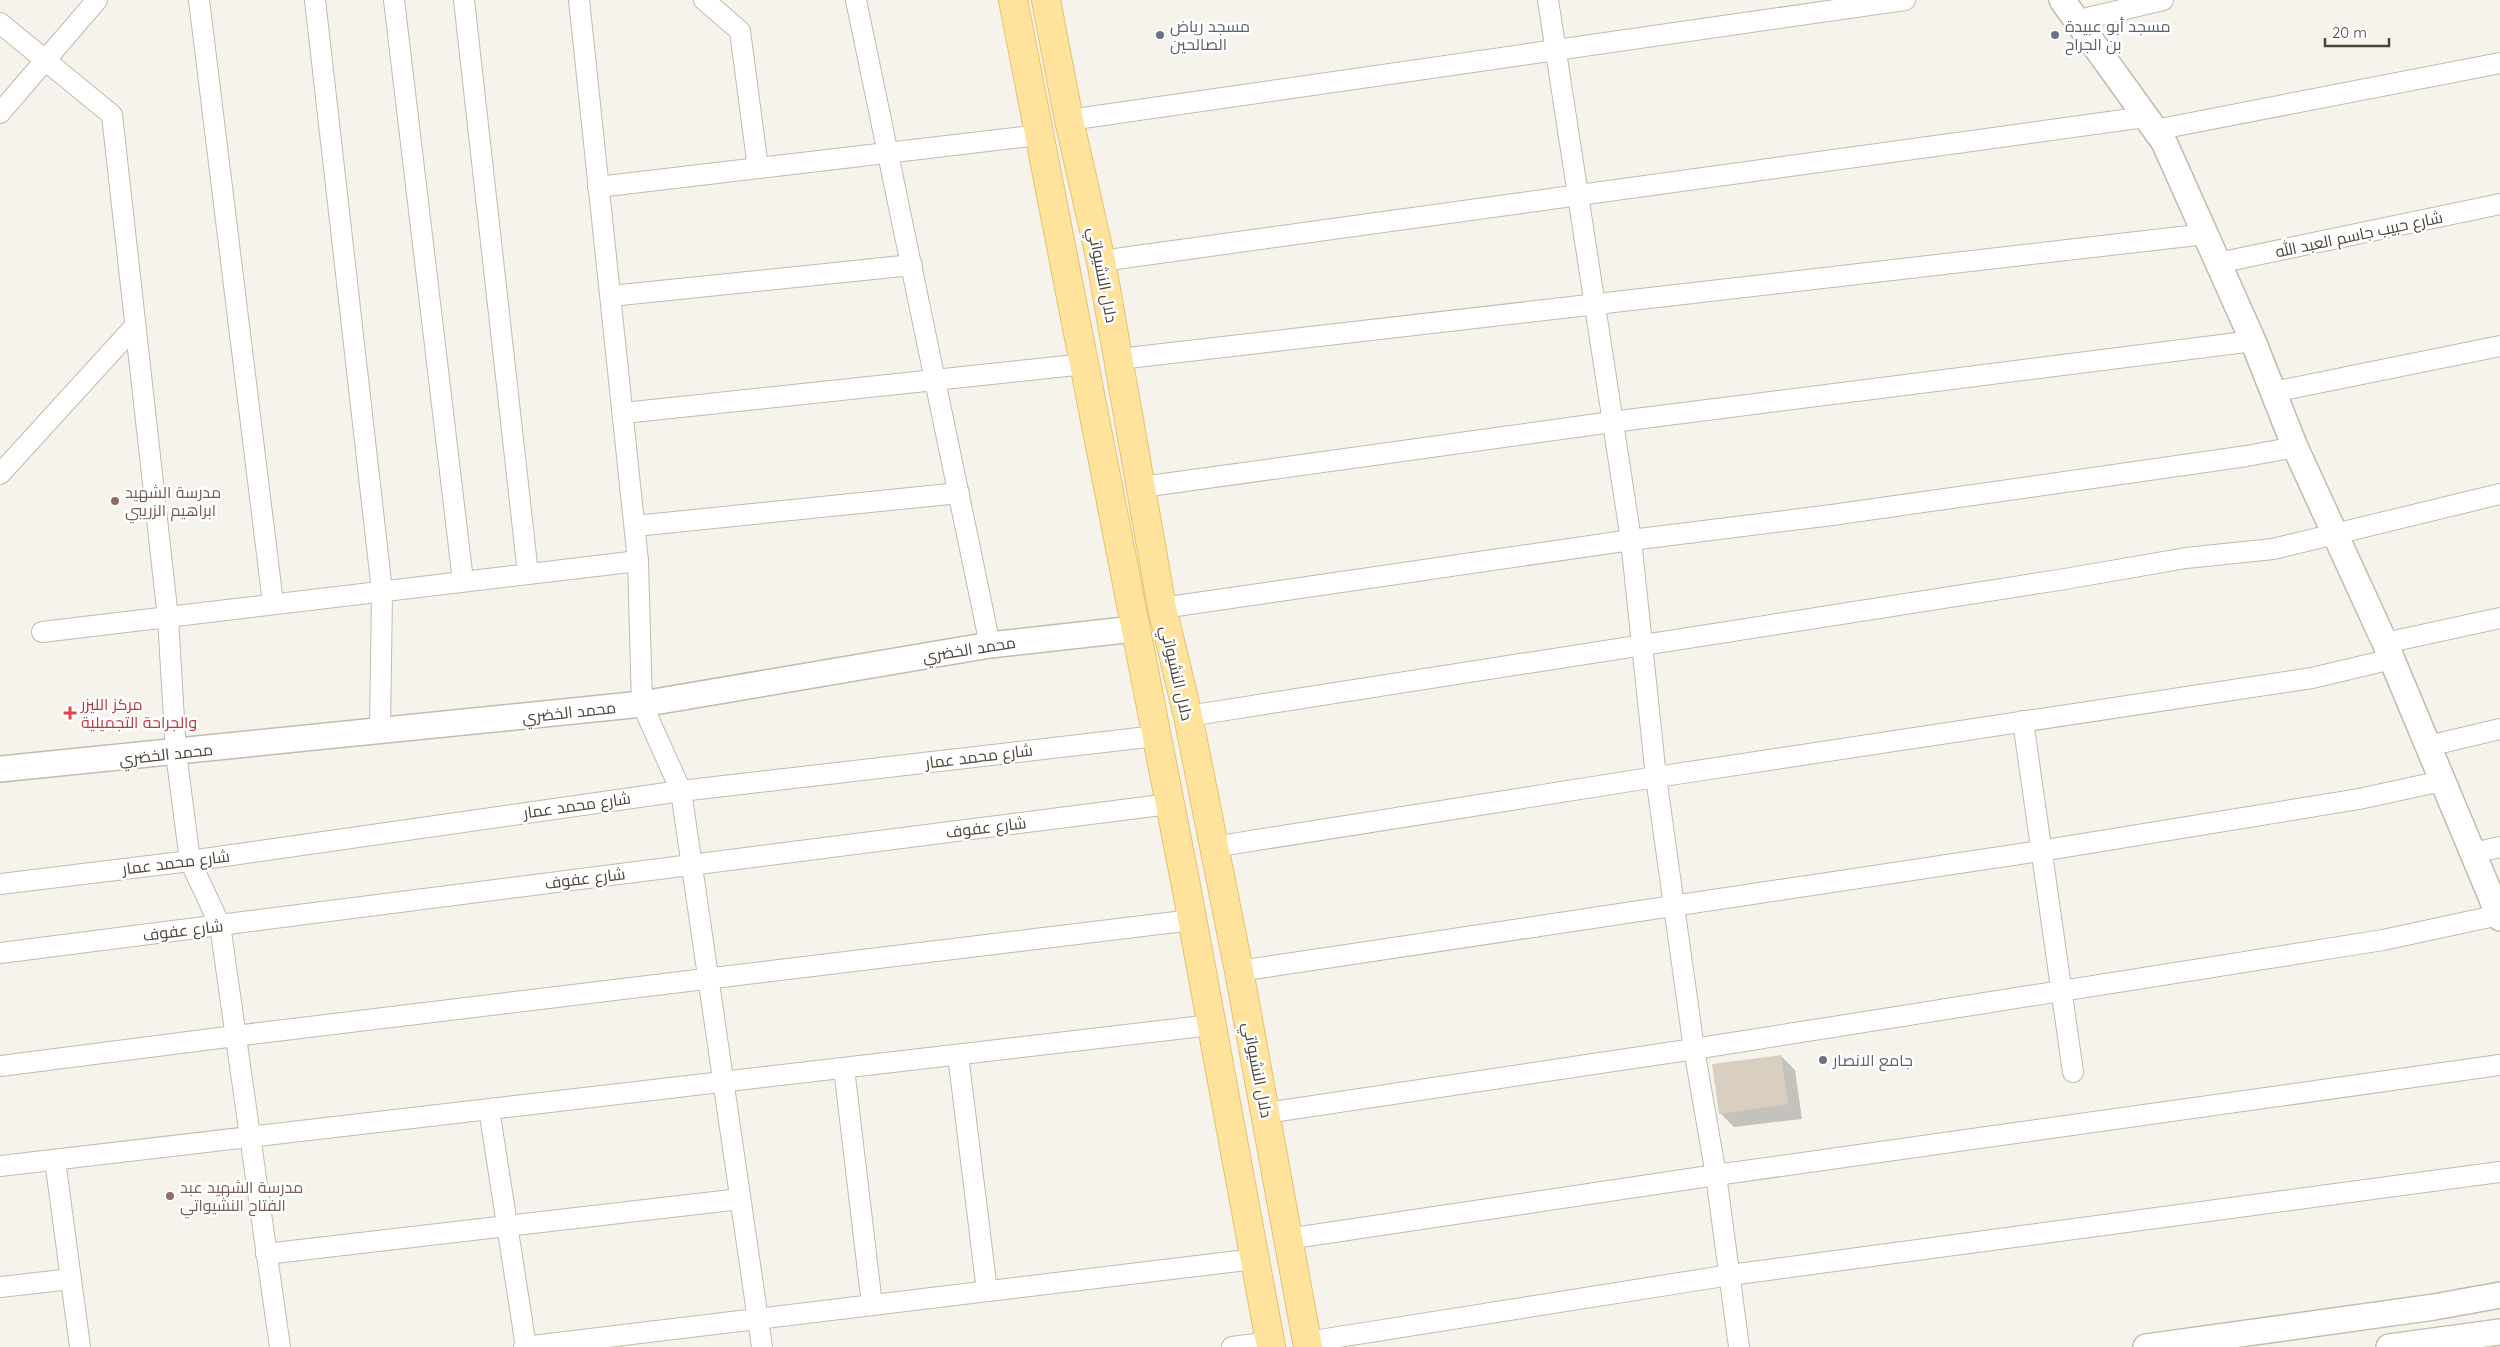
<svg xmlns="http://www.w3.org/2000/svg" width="2500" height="1347" viewBox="0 0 2500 1347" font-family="Quicksand,Cairo,sans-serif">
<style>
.shadow{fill:#0003}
.building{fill:#d8cfc1}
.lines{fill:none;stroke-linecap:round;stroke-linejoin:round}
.minor-casing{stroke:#c2bbae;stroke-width:22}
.tertiary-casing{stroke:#c2bbae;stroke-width:28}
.primary-casing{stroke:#e6c16a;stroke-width:30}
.minor{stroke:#fff;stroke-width:20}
.tertiary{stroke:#fff;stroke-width:25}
.primary{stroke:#ffe39c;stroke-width:28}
.worship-dot{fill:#6b7280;stroke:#fff;stroke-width:2}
.education-dot{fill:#8d6e63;stroke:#fff;stroke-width:2}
.health-dot{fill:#e0444e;stroke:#fff;stroke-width:2}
.labels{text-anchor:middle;stroke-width:5;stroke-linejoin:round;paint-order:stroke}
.worship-label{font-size:16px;fill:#5b616d;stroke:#fff;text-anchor:start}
.street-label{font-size:16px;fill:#4b4439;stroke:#fff}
.education-label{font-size:16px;fill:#785e54;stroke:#fff;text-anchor:start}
.health-label{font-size:16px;fill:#be3a42;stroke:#fff;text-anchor:start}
</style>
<rect width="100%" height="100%" fill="#f6f3ec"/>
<path class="shadow" d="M1781,1056L1795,1070L1802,1119L1734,1127L1720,1113Z"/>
<path class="building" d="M1781,1055L1788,1104L1719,1114L1712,1064Z"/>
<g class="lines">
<defs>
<g id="minor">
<path d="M199,0L273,603"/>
<path d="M315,0L382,591L380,730"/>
<path d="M394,0L463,581"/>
<path d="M464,0L528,574"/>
<path d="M579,0L638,561L642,704L681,791L762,1347"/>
<path d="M704,0L740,31L758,168"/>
<path d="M856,0L990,645"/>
<path d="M1548,0L1631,540L1656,777L1694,1049L1716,1175L1739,1347"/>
<path d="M2075,21L2163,0"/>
<path d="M0,23L112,115L168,618L176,753L190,861L220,925L280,1347"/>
<path d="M0,113L97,0"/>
<path d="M1069,120L1905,0"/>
<path d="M2155,130L2500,63"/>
<path d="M598,187L1039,135"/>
<path d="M1101,261L2145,117"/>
<path d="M2218,263L2500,204"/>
<path d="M611,296L912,265"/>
<path d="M1119,359L2206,234"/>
<path d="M2273,392L2500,346"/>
<path d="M624,413L1085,364"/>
<path d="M0,474L135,326"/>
<path d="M1142,487L1612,422L2253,341"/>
<path d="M635,526L959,493"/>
<path d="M1162,608L1631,540L1832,515L2247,456L2295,447"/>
<path d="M42,632L638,561"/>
<path d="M2385,643L2500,618"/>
<path d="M1188,716L2059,580L2186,558L2273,549L2500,494"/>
<path d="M2023,721L2073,1072"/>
<path d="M2428,746L2500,729"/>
<path d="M1213,847L1656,777L2312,678L2392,659"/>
<path d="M2473,853L2500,847"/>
<path d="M0,884L190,861L681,791L1156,736"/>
<path d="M0,953L1169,804"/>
<path d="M1239,971L2040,851L2359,799L2442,781"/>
<path d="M958,1055L987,1291"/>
<path d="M0,1066L235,1036L1192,920"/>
<path d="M844,1068L872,1305"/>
<path d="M489,1109L526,1347"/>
<path d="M1266,1113L1694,1049L2383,940L2499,915"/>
<path d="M55,1160L80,1347"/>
<path d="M0,1166L1211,1025"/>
<path d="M1287,1239L1716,1175L2500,1065"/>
<path d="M266,1254L740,1199"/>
<path d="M0,1287L71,1279"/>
<path d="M1307,1342L1730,1275L2500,1172"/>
<path d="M524,1347L1255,1259"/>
<path d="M1232,1347L1271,1342"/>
</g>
<g id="tertiary">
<path d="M2062,0L2164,142L2253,341L2295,447L2385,643L2500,918"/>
<path d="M0,769L642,704L990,645L1134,629"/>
<path d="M2146,1347L2434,1307L2500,1295"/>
<path d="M2389,1347L2500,1332"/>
</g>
<g id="primary">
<path d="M1013,0L1187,891L1271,1347"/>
<path d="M1046,0L1069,120L1101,261L1162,608L1188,716L1239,971L1308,1347"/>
</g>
</defs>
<use href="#minor" class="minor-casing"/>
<use href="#tertiary" class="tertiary-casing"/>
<use href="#primary" class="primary-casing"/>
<use href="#minor" class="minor"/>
<use href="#tertiary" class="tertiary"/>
<use href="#primary" class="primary"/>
</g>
<g class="worship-dot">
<circle cx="1160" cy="35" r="5"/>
<circle cx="2055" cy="35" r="5"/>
<circle cx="1823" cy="1060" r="5"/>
</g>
<g class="education-dot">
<circle cx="115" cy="501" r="5"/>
<circle cx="170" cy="1196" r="5"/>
</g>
<path class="health-dot" d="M67.5 705.5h5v5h5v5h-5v5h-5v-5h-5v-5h5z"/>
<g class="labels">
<g class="worship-label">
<text x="1170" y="32">مسجد رياض<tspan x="1170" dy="18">الصالحين</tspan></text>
<text x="2065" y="32">مسجد أبو عبيدة<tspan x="2065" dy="18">بن الجراح</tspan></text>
<text x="1833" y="1066">جامع الانصار</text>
</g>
<g class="street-label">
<text transform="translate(2359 234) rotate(-12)" y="6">شارع حبيب جاسم العبد الله</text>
<text transform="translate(1103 275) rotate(79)" y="6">دلال النشيواتي</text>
<text transform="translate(969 649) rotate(-9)" y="6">محمد الخضري</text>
<text transform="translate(1177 673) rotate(77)" y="6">دلال النشيواتي</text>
<text transform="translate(569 712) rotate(-6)" y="6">محمد الخضري</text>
<text transform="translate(166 754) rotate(-6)" y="6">محمد الخضري</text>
<text transform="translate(979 756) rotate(-7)" y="6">شارع محمد عمار</text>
<text transform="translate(577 805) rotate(-8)" y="6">شارع محمد عمار</text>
<text transform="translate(986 827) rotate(-7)" y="6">شارع عفوف</text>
<text transform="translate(176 862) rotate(-7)" y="6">شارع محمد عمار</text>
<text transform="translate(585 878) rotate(-7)" y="6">شارع عفوف</text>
<text transform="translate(183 930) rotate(-7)" y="6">شارع عفوف</text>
<text transform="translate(1258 1070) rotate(79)" y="6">دلال النشيواتي</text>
</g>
<g class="education-label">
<text x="125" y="498">مدرسة الشهيد<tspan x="125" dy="18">ابراهيم الزريبي</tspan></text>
<text x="180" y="1193">مدرسة الشهيد عبد<tspan x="180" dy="18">الفتاح النشيواتي</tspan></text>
</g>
<g class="health-label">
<text x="81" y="710">مركز الليزر<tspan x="81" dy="18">والجراحة التجميلية</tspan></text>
</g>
</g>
<path d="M2325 38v8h64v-8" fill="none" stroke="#4b4439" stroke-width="2.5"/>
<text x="2332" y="38" font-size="15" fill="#4b4439" stroke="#ffffff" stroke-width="4" paint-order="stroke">20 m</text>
</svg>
